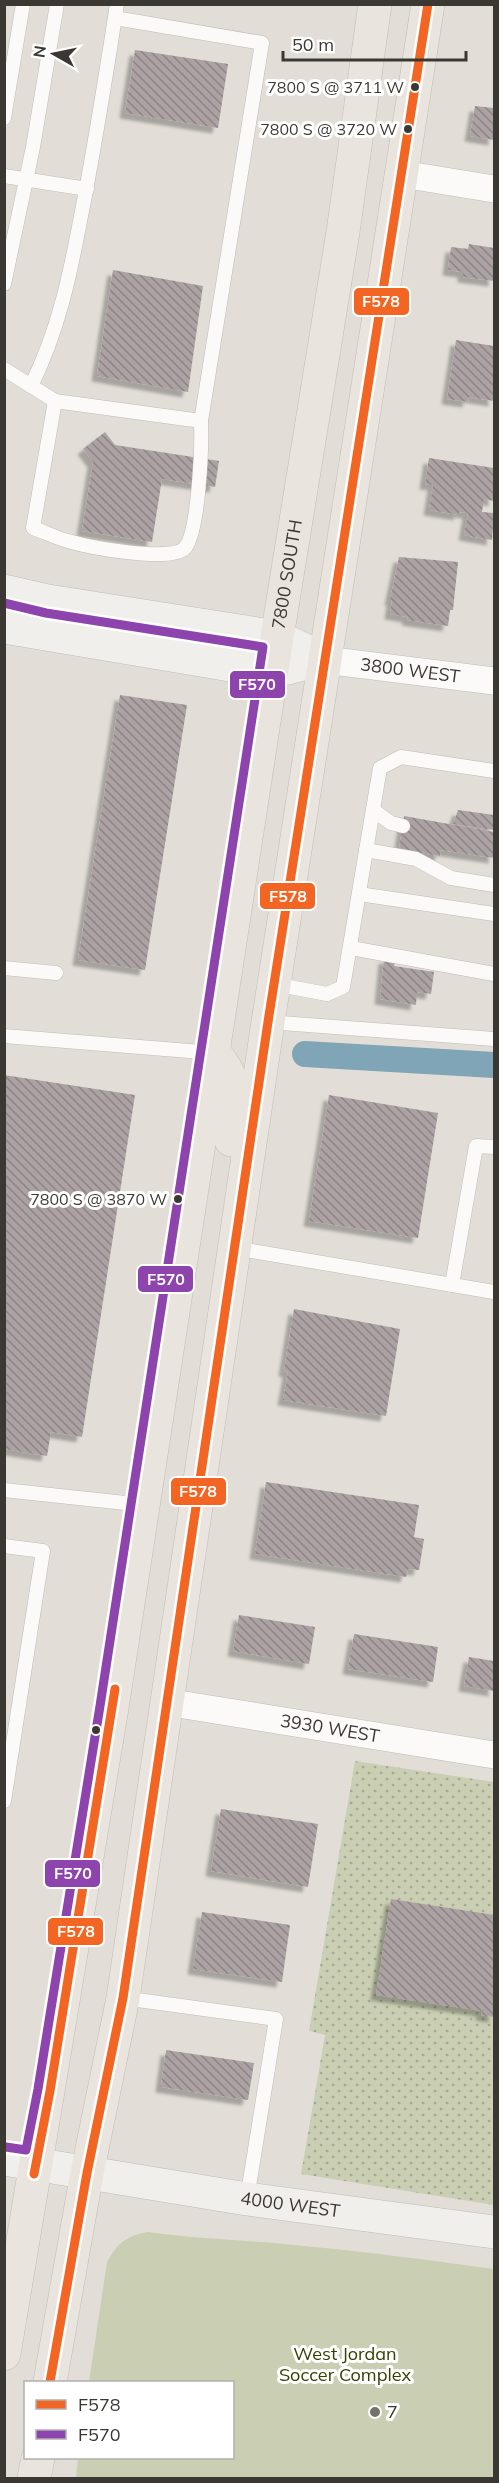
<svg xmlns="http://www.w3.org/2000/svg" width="499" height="2483" viewBox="0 0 499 2483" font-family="Mulish,sans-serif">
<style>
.grass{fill:url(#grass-dots)}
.green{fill:#caceb3}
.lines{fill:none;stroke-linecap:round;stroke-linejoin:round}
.canal{stroke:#80a5b7;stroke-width:26}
.building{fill:url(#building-back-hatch);filter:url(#shadow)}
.lane-casing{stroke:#bebbb6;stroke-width:15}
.street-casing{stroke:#bebbb6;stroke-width:28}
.secondary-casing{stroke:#bebbb6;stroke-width:34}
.primary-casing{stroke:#bfbcb9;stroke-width:34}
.lane{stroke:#fbfaf9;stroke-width:14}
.street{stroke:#fbfaf9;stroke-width:27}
.secondary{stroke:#f1efeb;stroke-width:33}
.primary{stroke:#e9e4dd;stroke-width:33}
.bus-1-casing{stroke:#fff;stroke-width:14}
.bus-2-casing{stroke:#fff;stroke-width:14}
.bus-1{stroke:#f26522;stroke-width:9}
.bus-2{stroke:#8e44ad;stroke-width:9}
.bus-dot{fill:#3b3834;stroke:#fff;stroke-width:2}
.poi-dot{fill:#75726d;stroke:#fff;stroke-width:2}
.labels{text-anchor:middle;stroke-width:6;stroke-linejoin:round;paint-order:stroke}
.bus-label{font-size:16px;fill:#3b3834;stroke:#fff;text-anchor:end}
.street-label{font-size:18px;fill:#3b3834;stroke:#fff}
.park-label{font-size:18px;fill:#383f00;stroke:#fff}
.poi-label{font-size:18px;fill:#3b3834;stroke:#fff;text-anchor:start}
.line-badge{stroke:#fff;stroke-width:2}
.badge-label{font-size:16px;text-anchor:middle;font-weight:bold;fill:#fff}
</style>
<defs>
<pattern id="grass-dots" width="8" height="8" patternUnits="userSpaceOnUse" patternTransform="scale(1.5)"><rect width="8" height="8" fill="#caceb3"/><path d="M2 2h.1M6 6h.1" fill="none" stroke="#a5a892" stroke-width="1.8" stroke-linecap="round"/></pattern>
<pattern id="building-back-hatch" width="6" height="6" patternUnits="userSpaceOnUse" patternTransform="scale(1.5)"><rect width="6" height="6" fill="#aca1a3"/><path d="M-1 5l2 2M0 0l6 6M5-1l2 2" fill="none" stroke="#8d8486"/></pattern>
<filter id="shadow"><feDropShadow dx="-5.5" dy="5.5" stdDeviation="1.5" flood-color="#0004"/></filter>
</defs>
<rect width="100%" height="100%" fill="#e2ded7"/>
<path class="grass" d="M355,1761L494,1782V2205L301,2174L325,2035L309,2031Z"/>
<path class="green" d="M148,2232C197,2239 245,2240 294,2245C361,2251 428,2260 494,2269V2478H76L78,2458H232V2382H89L107,2262C118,2242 127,2236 148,2232Z"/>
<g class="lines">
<path class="canal" d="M305,1054L494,1065"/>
</g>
<g class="building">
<path d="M135,50L228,64L218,128L125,113Z"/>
<path d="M475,106L494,108V140L470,136Z"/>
<path d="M469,244L494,248V281L463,277V272L448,270L451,247L468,249Z"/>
<path d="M113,270L203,286L188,392L97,376Z"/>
<path d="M456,340L494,346V401L469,397L468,402L447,399Z"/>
<path d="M105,432L115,445L219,461L215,487L162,479L152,542L82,531L93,462L83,449Z"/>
<path d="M429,458L494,468V501L484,499L482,512L494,513L492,540L464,535L468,513L459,512V515L429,510L433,485L425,484Z"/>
<path d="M399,557L458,562L453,610H450L448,626L407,620L408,617L390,614L392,600H390Z"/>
<path d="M120,695L187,705L145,970L78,960Z"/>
<path d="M458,810L494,815V830L453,824Z"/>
<path d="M404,816L494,832V858L441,850L440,856L399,850Z"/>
<path d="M384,958L395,959L394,966L434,972L431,994L417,992L416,1005L380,999Z"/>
<path d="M4,1075L135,1095L82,1437L51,1432L47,1456L4,1449Z"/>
<path d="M329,1095L438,1113L418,1238L309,1221Z"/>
<path d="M294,1309L400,1329L386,1416L283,1400L288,1372L284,1371Z"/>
<path d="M266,1482L419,1505L414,1537L424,1539L419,1570L408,1569L406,1577L255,1554Z"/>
<path d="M239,1615L315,1627L309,1664L233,1651Z"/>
<path d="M354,1634L438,1647L433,1682L348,1669Z"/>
<path d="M469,1657L494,1661V1691L464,1686Z"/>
<path d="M221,1809L318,1824L308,1887L211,1871Z"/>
<path d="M391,1899L494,1915V2017L481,2015L482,2011L376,1995Z"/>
<path d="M202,1912L290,1925L282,1982L193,1969Z"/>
<path d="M166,2050L254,2063L248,2100L161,2087Z"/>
</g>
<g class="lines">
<defs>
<g id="lane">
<path d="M4,118L23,4"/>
<path d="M4,176L87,189"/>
<path d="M4,284L33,147L57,4"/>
<path d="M4,369L55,401L201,421"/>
<path d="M31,386C58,332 70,275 81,216C95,146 106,75 117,4"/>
<path d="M55,401L33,528C45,532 56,538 68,541C88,547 171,563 185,548C199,531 202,445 201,421L262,43L115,18"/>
<path d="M373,810L391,823L403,826"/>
<path d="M366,850L416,859L451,878L494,885"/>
<path d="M359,894L494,914"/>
<path d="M351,948L494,974"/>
<path d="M4,968L56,973"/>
<path d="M274,984L327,994L343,987L380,768L401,757L494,771"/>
<path d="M268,1022L494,1039"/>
<path d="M4,1036L214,1053"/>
<path d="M234,1248L494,1292"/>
<path d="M452,1285L476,1146L494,1147"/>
<path d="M4,1490L144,1505"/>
<path d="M4,1546L43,1551L4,1801"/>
<path d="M123,1998L276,2019L247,2199"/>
</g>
<g id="street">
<path d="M402,174L494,189"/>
<path id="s1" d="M325,660L494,681"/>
<path id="s2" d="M166,1702L494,1755"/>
</g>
<g id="secondary">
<path d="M4,591L48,601L277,637L325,660"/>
<path d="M4,627L272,672L299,665"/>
<path id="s3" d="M4,2159L247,2199L494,2232"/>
</g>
<g id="primary">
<path d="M214,1053C239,1081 237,1105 231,1140"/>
<path id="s4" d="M4,2354L112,1708L277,637L343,232L375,4"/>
<path d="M50,2382L87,2173L123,1998L268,1022L428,4"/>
<path d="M34,2478L38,2458"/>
</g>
</defs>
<use href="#lane" class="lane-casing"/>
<use href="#street" class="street-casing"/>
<use href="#secondary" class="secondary-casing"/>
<use href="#primary" class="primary-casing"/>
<use href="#lane" class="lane"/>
<use href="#street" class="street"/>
<use href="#secondary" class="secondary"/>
<use href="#primary" class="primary"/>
<defs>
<g id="bus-1">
<path d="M34,2174L50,2091L115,1689"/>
<path d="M50,2382L87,2173L123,1998L268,1022L428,4"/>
</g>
<path id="bus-2" d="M4,603L46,613L263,647L100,1706L38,2089L26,2150L6,2147"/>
</defs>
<use href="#bus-1" class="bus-1-casing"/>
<use href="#bus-2" class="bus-2-casing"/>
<use href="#bus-1" class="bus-1"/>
<use href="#bus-2" class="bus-2"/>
</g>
<g class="bus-dot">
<circle cx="415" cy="87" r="5"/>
<circle cx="408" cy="129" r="5"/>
<circle cx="178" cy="1199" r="5"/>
<circle cx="96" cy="1730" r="5"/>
</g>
<circle class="poi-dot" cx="375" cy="2412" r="6"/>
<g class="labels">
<g class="bus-label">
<text x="404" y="93">7800 S @ 3711 W</text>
<text x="397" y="135">7800 S @ 3720 W</text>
<text x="167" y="1205">7800 S @ 3870 W</text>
</g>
<g class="street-label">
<text dy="6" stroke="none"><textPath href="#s4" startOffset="1802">7800 SOUTH</textPath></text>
<text dy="6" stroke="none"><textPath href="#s1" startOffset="86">3800 WEST</textPath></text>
<text dy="6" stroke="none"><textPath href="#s2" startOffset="166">3930 WEST</textPath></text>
<text dy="6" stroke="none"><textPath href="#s3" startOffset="290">4000 WEST</textPath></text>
</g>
<g class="park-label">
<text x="345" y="2360">West Jordan<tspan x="345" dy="21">Soccer Complex</tspan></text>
</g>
<g class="poi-label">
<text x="387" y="2418">7</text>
</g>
</g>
<g class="line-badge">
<rect x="353" y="287" width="57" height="29" rx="6" fill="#f26522"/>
<rect x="229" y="670" width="57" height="29" rx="6" fill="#8e44ad"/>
<rect x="259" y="882" width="57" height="28" rx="6" fill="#f26522"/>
<rect x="137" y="1265" width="57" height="28" rx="6" fill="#8e44ad"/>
<rect x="170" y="1477" width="57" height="29" rx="6" fill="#f26522"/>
<rect x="44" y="1859" width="57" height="29" rx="6" fill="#8e44ad"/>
<rect x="47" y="1917" width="57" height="29" rx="6" fill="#f26522"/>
</g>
<g class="badge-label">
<text x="381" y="307">F578</text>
<text x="257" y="690">F570</text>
<text x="288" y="902">F578</text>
<text x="166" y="1285">F570</text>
<text x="198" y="1497">F578</text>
<text x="73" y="1879">F570</text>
<text x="76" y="1937">F578</text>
</g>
<rect width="499" height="2483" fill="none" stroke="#3b3834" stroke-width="12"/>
<rect x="24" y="2381" width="210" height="78" fill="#ffffff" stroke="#b1afae" stroke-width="1.5"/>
<rect x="36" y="2400" width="30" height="9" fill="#f26522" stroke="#b1afae" stroke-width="1.5"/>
<text x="78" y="2411" font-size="18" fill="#3b3834">F578</text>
<rect x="36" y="2430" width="30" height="9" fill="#8e44ad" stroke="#b1afae" stroke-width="1.5"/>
<text x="78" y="2441" font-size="18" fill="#3b3834">F570</text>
<g transform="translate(54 54) rotate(279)" stroke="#ffffff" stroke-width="4.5" paint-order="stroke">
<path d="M0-4.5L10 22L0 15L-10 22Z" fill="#3b3834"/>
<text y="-9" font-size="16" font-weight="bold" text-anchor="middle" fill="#3b3834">N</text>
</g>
<path d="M283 51v9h183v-9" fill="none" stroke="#3b3834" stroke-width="3"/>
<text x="292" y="51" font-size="18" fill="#3b3834" stroke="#ffffff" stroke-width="4.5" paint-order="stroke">50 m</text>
</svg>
